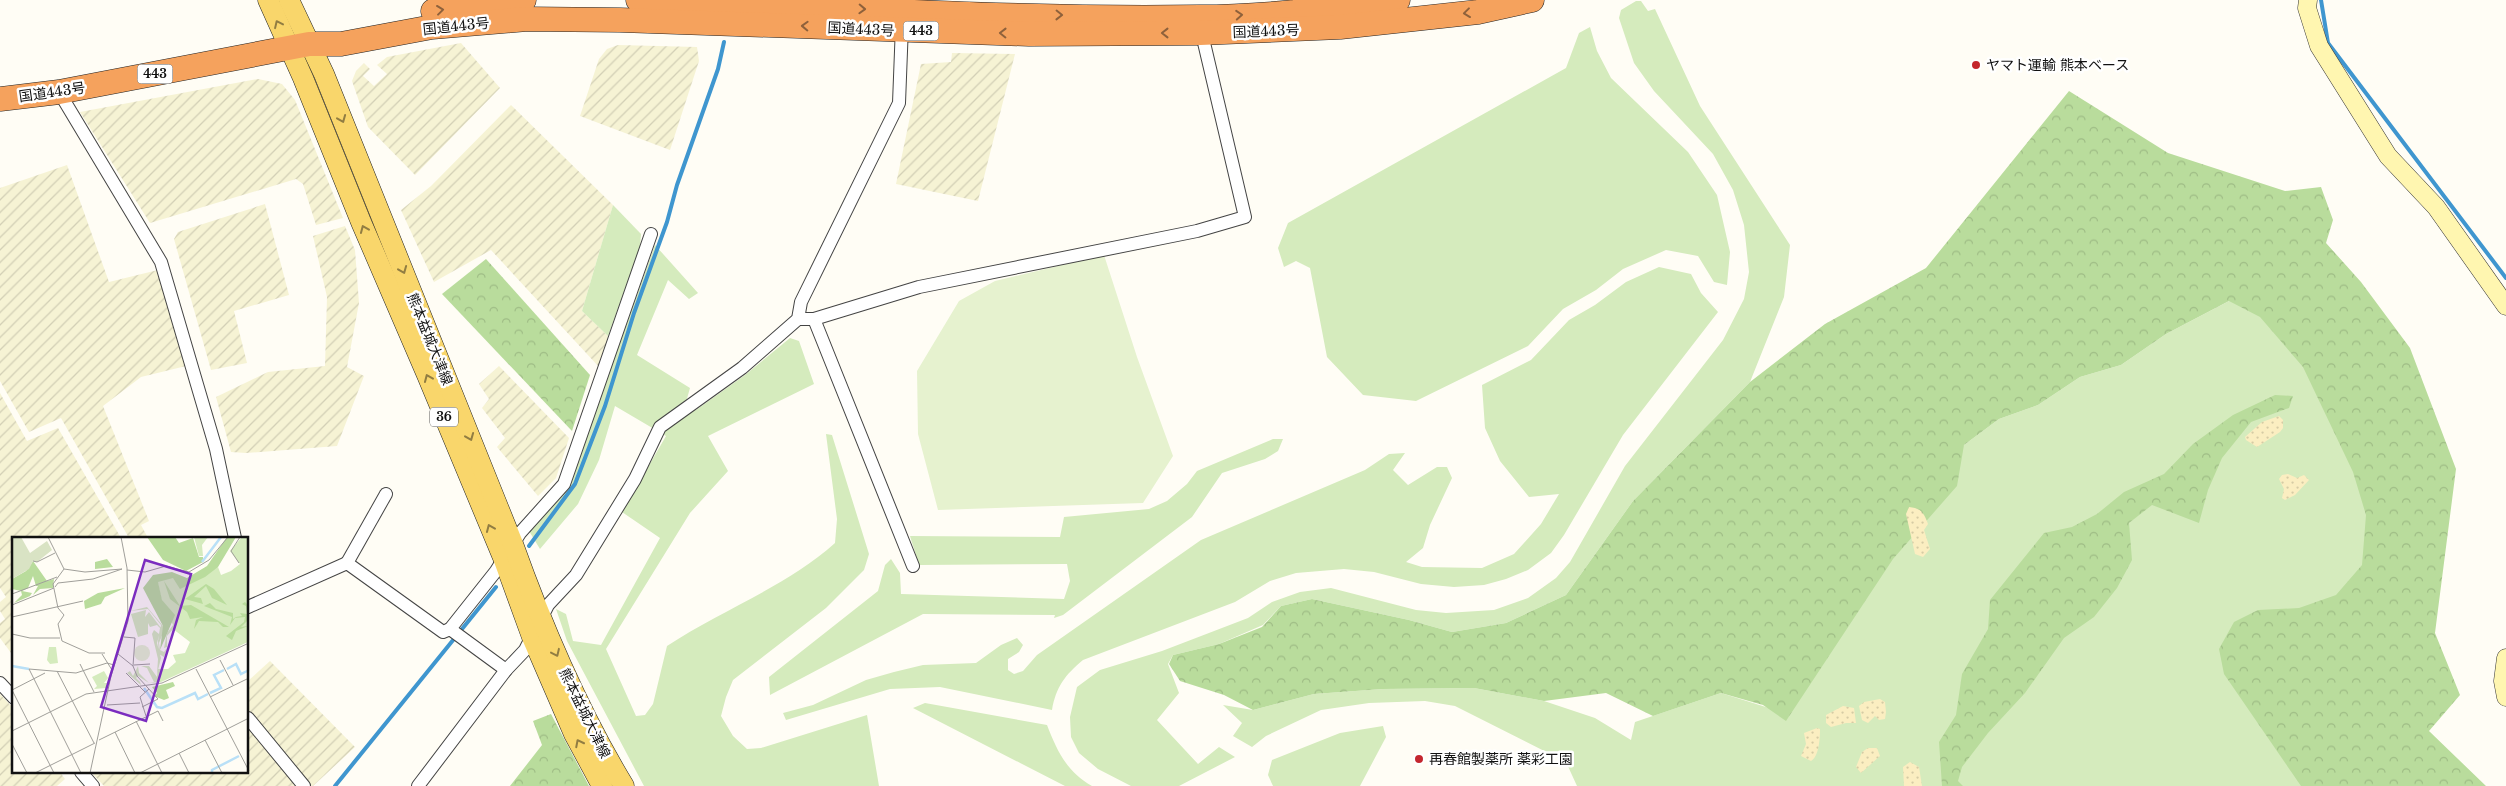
<svg xmlns="http://www.w3.org/2000/svg" width="2506" height="786" viewBox="0 0 2506 786" font-family="'Libre Baskerville','Noto Sans JP',serif">
<style>
.farmland{fill:url(#farmland-furrows)}
.grass{fill:#d5ebbd}
.forest{fill:url(#forest-crowns)}
.sand{fill:url(#sand-dots)}
.pitch{fill:#e6f2cf}
.lines{fill:none;stroke-linecap:round;stroke-linejoin:round}
.stream{stroke:#3f96cf;stroke-width:4}
.street-casing{stroke:#444;stroke-width:14}
.secondary-casing{stroke:#333;stroke-width:19}
.primary-casing{stroke:#222;stroke-width:21}
.highway-casing{stroke:#222;stroke-width:25}
.street{stroke:#fff;stroke-width:12}
.secondary{stroke:#fff6b0;stroke-width:18}
.primary{stroke:#f9d66b;stroke-width:20}
.highway{stroke:#f5a25d;stroke-width:24}
.oneway{stroke:#8e613b}
.oneway2{stroke:#917d42}
.poi-dot{fill:#c4262e;stroke:#fff;stroke-width:2}
.labels{text-anchor:middle;stroke-width:5;stroke-linejoin:round;paint-order:stroke}
.shield{fill:#fff;stroke:#585858;stroke-width:1}
.shield-label{font-size:12px;font-weight:bold;fill:#111}
.street-label{font-size:14px;fill:#111;stroke:#fff}
.poi-label{font-size:14px;fill:#111;stroke:#fff;text-anchor:start}
.inset-river{fill:none;stroke:#b9e0f7;stroke-width:2.5}
.inset-road{fill:none;stroke:#a09f9a;stroke-width:1}
.view{fill:#7b2cbf;fill-opacity:0.15;stroke:#7b2cbf;stroke-width:2.5}
.inset-edge{fill:none;stroke:#111;stroke-width:2.5}
</style>
<defs>
<pattern id="farmland-furrows" width="10" height="10" patternUnits="userSpaceOnUse" patternTransform="scale(1.25)"><rect width="10" height="10" fill="#f6f3d4"/><path d="M-1 1l2-2M0 10L10 0M9 11l2-2" fill="none" stroke="#d2cfb5"/></pattern>
<pattern id="forest-crowns" width="20" height="18" patternUnits="userSpaceOnUse" patternTransform="scale(1.25)"><rect width="20" height="18" fill="#b9dc9c"/><path d="M2 6a3 3 0 1 1 6 0M12 15a3 3 0 1 1 6 0" fill="none" stroke="#9ebc85"/></pattern>
<pattern id="sand-dots" width="8" height="8" patternUnits="userSpaceOnUse" patternTransform="scale(1.25)"><rect width="8" height="8" fill="#fbeec1"/><path d="M2 2h.1M6 6h.1" fill="none" stroke="#d6cba5" stroke-width="1.8" stroke-linecap="round"/></pattern>
</defs>
<rect width="100%" height="100%" fill="#fffdf5"/>
<g class="farmland">
<path d="M461,43L500,88L415,175L368,127L352,81L356,71L364,63L370,69L363,76L374,86L387,74L377,65L387,57Z"/>
<path d="M618,45L697,47L699,61L670,150L580,116L599,59L607,49Z"/>
<path d="M952,53L1015,54L978,201L896,184L921,64L951,62Z"/>
<path d="M258,79L282,84L295,100L343,218L316,225L303,184L296,179L150,223L80,112Z"/>
<path d="M511,105L613,205L582,311L608,336L599,367L491,250L434,282L401,210L431,186Z"/>
<path d="M67,165L109,282L158,270L186,366L141,377L103,406L149,521L141,525L148,538H129L61,418L29,432L0,381V188Z"/>
<path d="M265,204L289,295L234,311L247,363L211,370L174,239L178,232Z"/>
<path d="M345,226L355,250L359,303L347,367L364,376L337,446L246,453L231,452L216,397L268,372L325,366L327,297L313,236Z"/>
<path d="M499,366L569,438L556,478L538,496L497,447L505,438L482,408L489,399L479,384Z"/>
<path d="M0,393L27,441L58,428L121,538H14V657L0,638V623L5,619L0,611V602L6,597L0,588Z"/>
<path d="M270,661L355,747L313,786H309L248,712V681Z"/>
<path d="M0,694L14,709V772H60L65,779L57,786H0Z"/>
<path d="M248,728L297,786H104L91,772H248Z"/>
</g>
<g class="grass">
<path d="M1636,1H1641L1648,11L1655,9L1700,106L1790,245L1784,297L1750,382L1633,501L1566,595L1506,623L1452,632L1409,620L1312,599L1281,606L1263,625L1219,644L1173,655L1168,664L1179,693L1157,720L1198,764L1219,747L1235,757L1179,786H1131L1098,769L1079,753L1071,737L1070,717L1077,687L1100,670L1162,651L1248,618L1272,602L1300,592L1331,588L1416,610L1446,613L1494,610L1528,598L1556,578L1570,562L1625,466L1723,340L1744,299L1749,272L1744,225L1733,190L1713,154L1654,91L1634,63L1619,18L1621,10Z"/>
<path d="M1590,27L1597,51L1611,78L1688,152L1717,195L1730,252L1727,285L1714,282L1698,256L1666,250L1623,269L1596,290L1563,309L1528,346L1416,401L1363,395L1327,357L1310,268L1296,261L1284,267L1278,248L1288,223L1566,68L1579,33Z"/>
<path d="M613,205L641,234L640,247L608,336L582,311Z"/>
<path d="M655,245L698,293L689,299L668,280L637,355L690,388L686,402L696,410L745,375L790,338L799,341L814,384L708,436L728,471L690,513L606,649L636,716L645,715L653,704L667,646C721,610 786,587 835,543L837,519L826,434L832,435L869,554L864,570L826,608L733,680L726,697L721,716L733,736L747,749L761,748L867,715L879,786H644L567,641L556,609L566,614L573,641L601,645L660,538L622,512L666,436L615,406L599,460L578,504L540,549L529,531L569,484Z"/>
<path d="M1659,267L1691,274L1701,293L1718,312L1623,435L1564,535L1551,553L1528,570L1506,579L1484,585L1454,587L1421,584L1374,572L1344,569L1296,573L1270,581L1235,602L1083,660C1065,675 1056,687 1052,710L940,687L890,689L786,720L783,713L813,705L866,680L894,672L923,665L976,663L1001,645L1017,638L1023,645L1019,652L1008,659V670L1014,674L1023,671L1037,655L1201,540L1365,470L1389,454L1405,453L1393,470L1408,485L1437,467H1447L1452,478L1430,525L1423,548L1406,562L1422,567L1482,568L1514,554L1541,524L1559,494L1529,497L1500,461L1485,428L1482,385L1531,360L1569,320L1595,305L1626,282Z"/>
<path d="M2277,276L2414,563L2358,786H1577L1566,762L1455,706L1425,701L1369,703L1321,710L1266,736L1252,747L1233,736L1242,723L1223,705L1253,710L1314,694L1383,689L1474,688L1544,701L1595,718L1631,740L1635,722L1721,693L1769,708L1964,445L1999,419L2038,405L2080,377L2121,365L2166,334Z"/>
<path d="M1273,439H1283L1278,451L1265,459L1222,473L1192,517L1063,615L1054,618L1055,615L923,614L770,695L769,677L878,591L885,565L891,559L900,573L901,594L1064,599L1070,581L1067,564L919,565L910,536L1060,537L1064,517L1149,509L1167,501L1187,484L1197,471Z"/>
<path d="M925,703L1047,725C1057,751 1067,772 1092,786H1065L913,708Z"/>
<path d="M1383,726L1386,737L1360,786H1273L1268,775L1272,760L1340,733Z"/>
</g>
<g class="forest">
<path d="M2069,91L2168,153L2285,191L2321,187L2333,220L2326,243L2361,282L2410,348L2456,469L2435,633L2460,695L2429,731L2486,786H2301L2224,674L2219,649L2234,622L2258,610L2299,608L2336,595L2362,565L2366,515L2353,472L2303,367L2260,317L2229,301L2166,334L2121,365L2080,377L2038,405L1999,419L1964,445L1957,486L1893,559L1786,721L1763,705L1721,693L1653,716L1606,693L1544,701L1474,688L1383,689L1314,694L1253,710L1224,695L1180,681L1169,664L1173,655L1219,644L1262,627L1281,606L1312,599L1409,620L1452,632L1506,623L1566,595L1633,501L1750,382L1825,324L1926,268Z"/>
<path d="M486,259L590,375L572,431L442,294Z"/>
<path d="M2275,395L2293,396L2289,408L2251,422L2222,458L2208,490L2199,523L2152,505L2129,523L2132,560L2117,588L2094,617L2064,638L2025,693L1988,733L1962,767L1958,781L1963,786H1942L1939,742L1956,715L1962,674L1988,629L1990,600L2044,533L2072,527L2097,514L2124,492L2164,474L2193,444L2233,415Z"/>
<path d="M551,714L589,786H510L542,745L533,721Z"/>
</g>
<g class="sand">
<path d="M2279,416L2283,420V428L2280,432L2257,447L2246,440L2245,437L2262,422Z"/>
<path d="M2288,474L2297,478L2304,475L2309,480L2295,495L2285,500L2282,498L2284,489L2279,479L2282,475Z"/>
<path d="M1909,507C1921,508 1924,513 1928,524L1924,530L1930,549L1923,557L1915,554L1906,514Z"/>
<path d="M1880,699L1885,702L1886,712L1885,719L1879,720L1875,716L1868,723L1862,720L1859,706L1864,702Z"/>
<path d="M1843,706L1854,708L1856,723H1846L1831,727L1826,723V715Z"/>
<path d="M1817,728L1820,729C1820,738 1819,757 1811,761L1801,756L1806,744L1804,733Z"/>
<path d="M1868,748H1877L1880,756L1861,773L1856,767L1862,752Z"/>
<path d="M1910,762L1919,767L1922,786H1904L1903,767Z"/>
</g>
<path class="pitch" d="M1104,255L1137,357L1173,456L1143,503L938,510L918,434L917,371L959,301L995,281Z"/>
<g class="lines">
<g class="stream">
<path d="M2321,0L2328,43L2506,278"/>
<path d="M529,546L575,484L605,406L634,313L667,222L677,185L718,69L724,42"/>
<path d="M335,786L496,587"/>
</g>
<defs>
<g id="street">
<path d="M59,92L161,262L216,449L235,538"/>
<path d="M798,319H814L919,287L1197,231L1245,217L1201,30"/>
<path d="M814,319L913,566"/>
<path d="M347,563L386,494"/>
<path d="M248,607L347,563L443,632L450,629L506,670"/>
<path d="M450,629L496,571L520,533L564,484L651,234"/>
<path d="M0,683L14,698"/>
<path d="M248,718L304,786"/>
<path d="M81,772L93,786"/>
<path d="M418,786L506,670L525,650L548,605L576,575L635,479L660,427L742,368L798,319L801,302L899,103L902,25"/>
</g>
<g id="secondary">
<path d="M2308,0L2307,8L2319,46L2388,156L2436,207L2506,306"/>
<path d="M2506,658L2503,681L2506,697"/>
</g>
<g id="primary">
<path d="M268,0L303,78L361,222L427,375L504,560L532,637L574,734L602,786"/>
<path d="M289,0L324,74L513,544C543,628 578,710 624,786"/>
</g>
<g id="highway">
<path d="M638,0C825,7 1013,20 1200,17C1266,17 1333,8 1398,0"/>
<path d="M433,11L524,0"/>
<path d="M0,99L59,92L309,44H341L432,27L527,19L620,20L1029,34L1200,33L1340,27L1478,12L1532,0"/>
</g>
</defs>
<use href="#street" class="street-casing"/>
<use href="#secondary" class="secondary-casing"/>
<use href="#primary" class="primary-casing"/>
<use href="#highway" class="highway-casing"/>
<use href="#street" class="street"/>
<use href="#secondary" class="secondary"/>
<use href="#primary" class="primary"/>
<use href="#highway" class="highway"/>
</g>
<defs><path id="oneway-chevron" d="M-2-3.5L2.5 0L-2 3.5" fill="none" stroke-width="1.6" stroke-linecap="round" stroke-linejoin="round" transform="scale(1.25)"/></defs>
<g class="oneway">
<use href="#oneway-chevron" transform="translate(862 9) rotate(2)"/>
<use href="#oneway-chevron" transform="translate(440 10) rotate(-7)"/>
<use href="#oneway-chevron" transform="translate(1467 13) rotate(173)"/>
<use href="#oneway-chevron" transform="translate(1059 15) rotate(1)"/>
<use href="#oneway-chevron" transform="translate(1239 15) rotate(-4)"/>
<use href="#oneway-chevron" transform="translate(805 26) rotate(-178)"/>
<use href="#oneway-chevron" transform="translate(1003 33) rotate(-179)"/>
<use href="#oneway-chevron" transform="translate(1165 33) rotate(180)"/>
</g>
<g class="oneway2">
<use href="#oneway-chevron" transform="translate(278 24) rotate(-115)"/>
<use href="#oneway-chevron" transform="translate(342 119) rotate(68)"/>
<use href="#oneway-chevron" transform="translate(364 229) rotate(-113)"/>
<use href="#oneway-chevron" transform="translate(403 270) rotate(68)"/>
<use href="#oneway-chevron" transform="translate(428 378) rotate(-113)"/>
<use href="#oneway-chevron" transform="translate(470 437) rotate(68)"/>
<use href="#oneway-chevron" transform="translate(490 528) rotate(-113)"/>
<use href="#oneway-chevron" transform="translate(556 653) rotate(65)"/>
<use href="#oneway-chevron" transform="translate(579 743) rotate(-117)"/>
</g>
<g class="poi-dot">
<circle cx="1976" cy="65" r="5"/>
<circle cx="1419" cy="759" r="5"/>
</g>
<g class="labels">
<g class="shield">
<rect x="903.5" y="21.5" width="35" height="19" rx="4"/>
<rect x="137.5" y="64.5" width="35" height="19" rx="4"/>
<rect x="430" y="407.5" width="28" height="19" rx="4"/>
</g>
<g class="shield-label">
<text x="921" y="35">443</text>
<text x="155" y="78">443</text>
<text x="444" y="421">36</text>
</g>
<g class="street-label">
<text transform="translate(456 26) rotate(-6)" y="5">国道443号</text>
<text transform="translate(861 29) rotate(3)" y="5">国道443号</text>
<text transform="translate(1266 31) rotate(-2)" y="5">国道443号</text>
<text transform="translate(52 92) rotate(-8)" y="5">国道443号</text>
<text transform="translate(430 339) rotate(68)" y="5">熊本益城大津線</text>
<text transform="translate(585 713) rotate(64)" y="5">熊本益城大津線</text>
</g>
<g class="poi-label">
<text x="1986" y="70">ヤマト運輸 熊本ベース</text>
<text x="1429" y="764">再春館製薬所 薬彩工園</text>
</g>
</g>
<g transform="translate(12 537)">
<rect width="236" height="236" fill="#fffdf5"/>
<path d="M182,0H196L190,8L191,19H187ZM230,0H236V105L149,145L137,146L126,139L124,141L128,145L129,148L115,136L118,134L121,139L126,129L127,136L137,146L142,145L135,131L129,129H137L145,140L146,132H156L164,125L161,118L173,116L178,105L161,92L155,99V110L152,111L155,96L161,88L149,61L145,42L165,39L167,49L206,30L209,38L219,34L228,27L218,14ZM135,70L151,89V96L147,106L148,113L152,115L155,111L152,120L147,117L146,104L149,88L136,72L118,74ZM134,73L133,80L137,75L149,91L145,106L149,121L145,137L146,122L140,97L142,93L147,97L148,91L145,88L138,90L136,86V97L126,100L119,77ZM37,110H44L46,126L38,127L35,123ZM92,134L96,141L92,146H95L94,151L82,152L85,149L80,140Z" fill="#d5ebbd"/>
<path d="M135,0H163L167,6L181,1L187,20H191V25L174,34L151,23ZM215,0H224L206,30L193,40L168,52L161,41L146,45L150,63L163,78L148,113L151,89L131,51L141,38L160,35L175,41L195,29ZM95,22L101,30L83,32V25ZM21,24L35,44L42,42L41,51L28,52L21,58L26,49H34H24L21,39L16,51L10,54L20,56L18,59L2,66L10,58L9,54L0,52V42L14,34ZM152,44L168,69L179,68L217,90H211L206,85L187,84L182,92L184,83L191,80L178,82L175,75L158,62ZM194,47L202,52L215,68L200,61L194,49L182,60L189,61L191,67L173,62ZM113,51L93,60L89,67L73,72L72,64L86,56ZM233,65L236,68V83L229,90L236,89L224,94L220,103L214,99L232,85L233,80L223,81L218,88L220,80L192,69L198,66L204,72L221,76V82L224,80L230,79L228,76L235,77L234,69L230,67ZM161,145L163,149L154,153L157,161L152,163L142,159L145,156L140,150Z" fill="#b9dc9c"/>
<path d="M0,0H9L18,16L35,4L40,13L25,25L21,24L17,32L0,42Z" fill="#d9e3c4"/>
<path d="M122 116a8 8 0 1 1 16 0a8 8 0 1 1-16 0Z" fill="#e6f2cf"/>
<path class="inset-river" d="M190,25L209,0M0,129L17,132M215,132L224,127L229,137L237,133M132,151L145,170L150,171L183,156L186,162L196,157M198,156L209,151L202,138L212,133M200,236V233L227,219"/>
<path class="inset-road" d="M36,0L52,32M21,24L25,25L43,16M227,26L219,14L228,0M115,33L133,35L154,29L177,35L197,23L216,0M43,50L46,46L81,42L110,32M0,57L45,40M0,68L42,51M0,80L71,64M0,97L18,101H48M112,100L123,101L121,129M93,116H77L50,104L46,87L52,78L46,71L41,47L52,32L73,35L110,32M90,117L100,133M106,117L121,129L125,139L146,162L130,170M208,123L221,148M68,127L82,155M122,128L138,127M17,132L69,236M17,132L64,136L95,126L102,128M184,132L237,234M45,134L82,206M114,136L133,155M0,153L42,236M0,153L33,136M198,160L237,141M95,168L128,166M134,179L128,160L137,152M124,184L150,236M0,194L74,157L150,146L237,106M103,195L123,236M87,203L146,174L151,184M193,203L210,236M0,207L15,236M167,216L177,236M23,236L83,206M78,236L99,139L116,84L115,31L109,0M128,236L237,181"/>
<path class="view" d="M133,23L179,37L134,184L89,170Z"/>
<rect width="236" height="236" class="inset-edge"/>
</g>
</svg>
